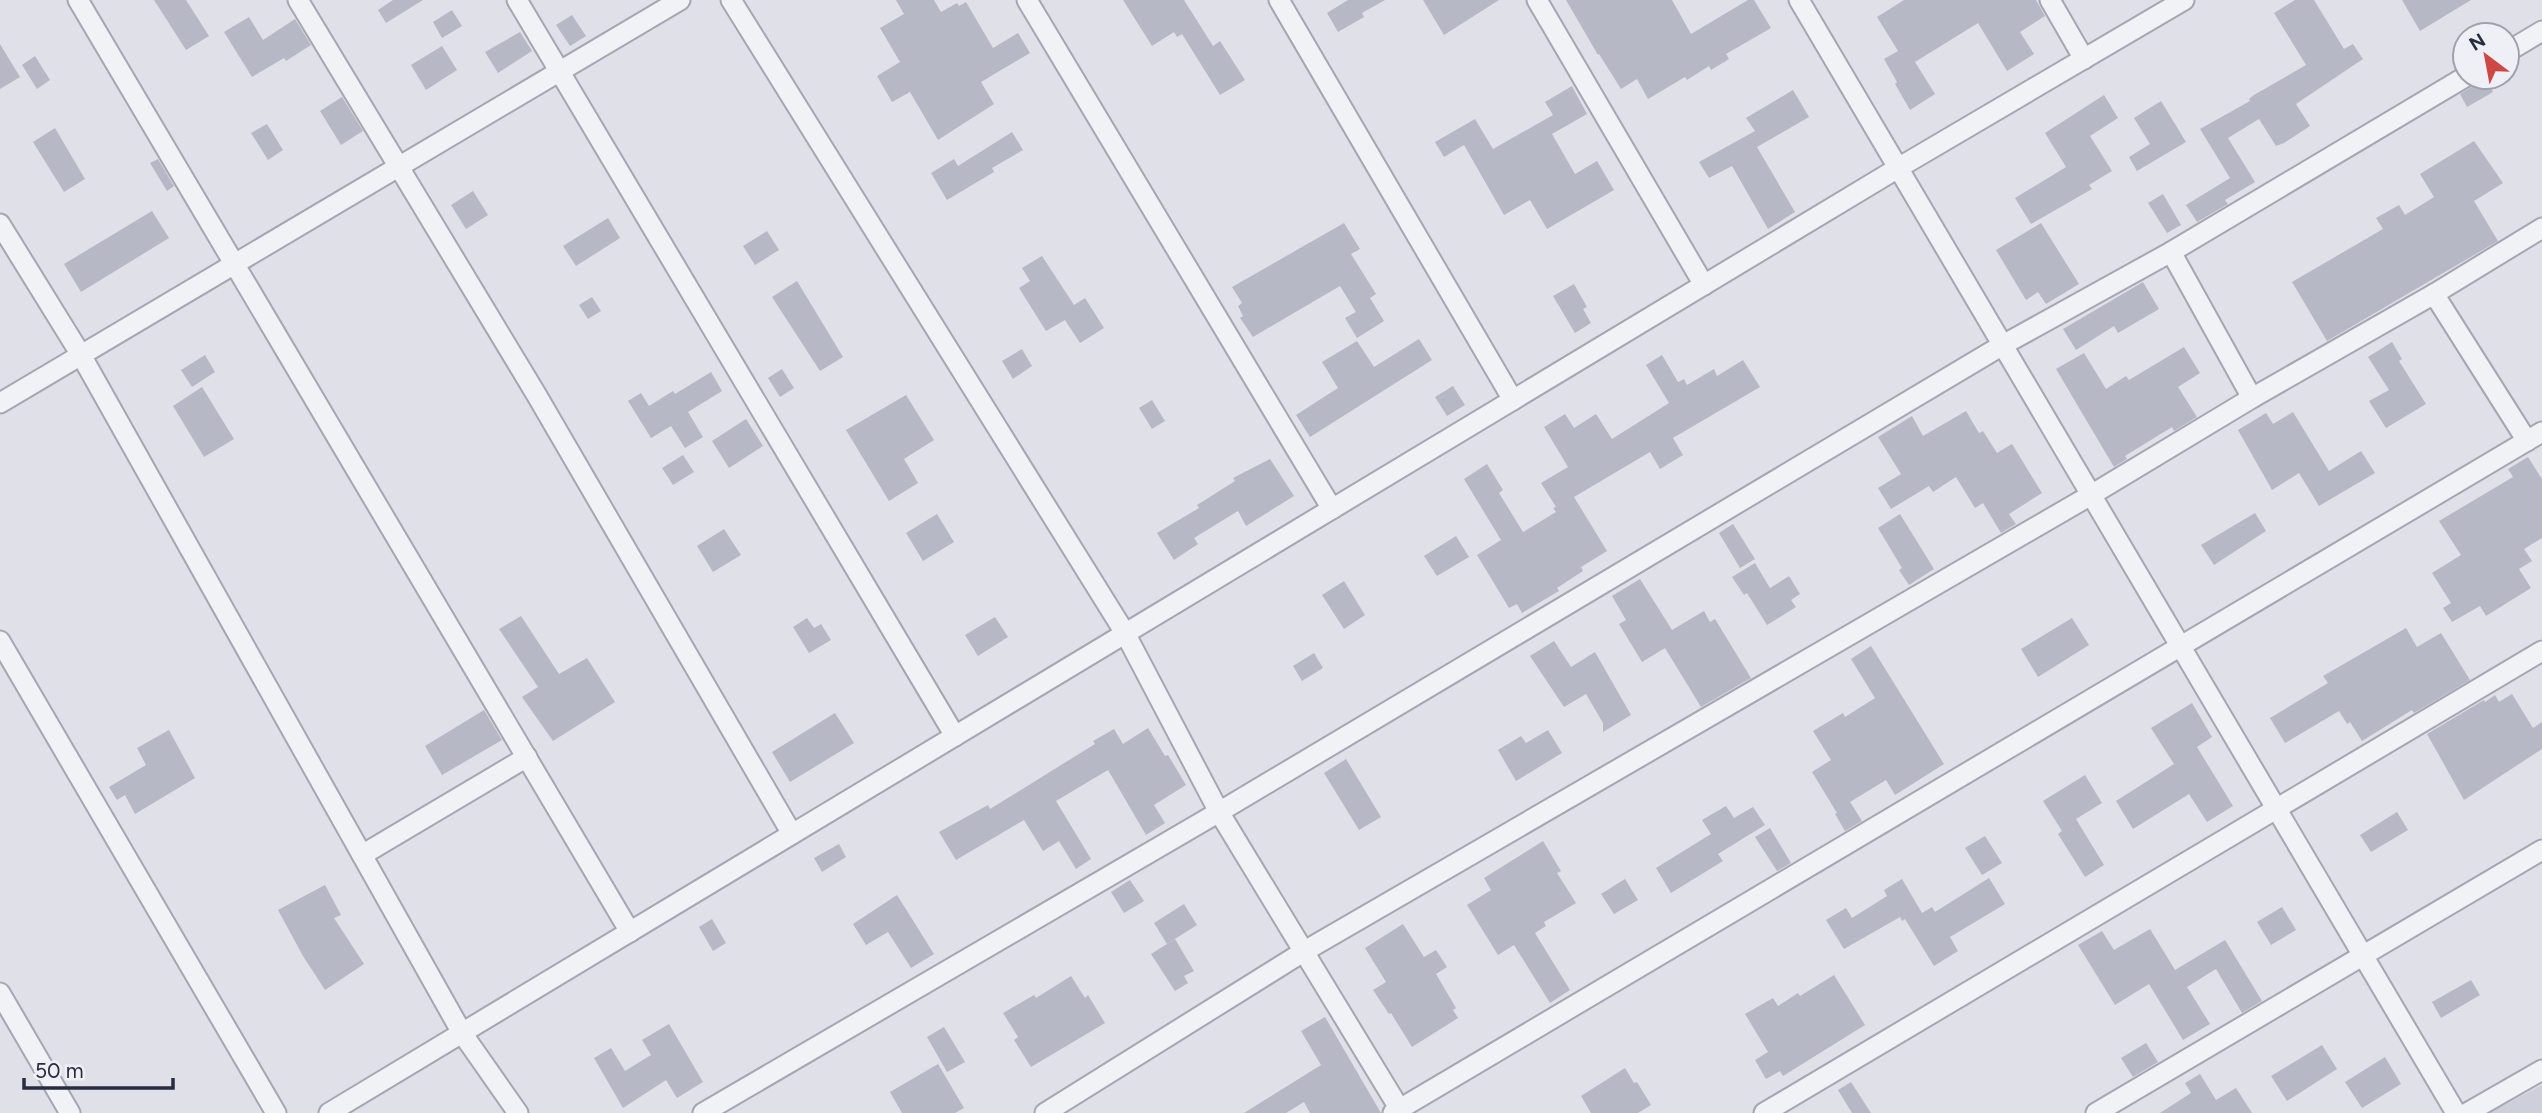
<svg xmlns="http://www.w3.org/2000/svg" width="2542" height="1113" viewBox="0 0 2542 1113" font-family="Figtree,sans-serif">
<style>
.built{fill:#cdcfda}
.building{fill:#b6b9c5}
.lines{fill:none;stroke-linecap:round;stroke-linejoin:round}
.minor-casing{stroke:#a4a6b2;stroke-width:23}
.minor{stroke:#f1f2f6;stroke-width:19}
</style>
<rect width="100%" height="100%" fill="#dfe0e8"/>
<path class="built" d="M2542,1085V1113H2489Z"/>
<g class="building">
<path d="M154,0H186L209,36L186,50Z"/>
<path d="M393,0H423L386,23L378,10Z"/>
<path d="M896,0H934L941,12L957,3L959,6L966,2L993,48L1018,33L1030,53L981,82L994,104L938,140L910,92L892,102L877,76L900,62L880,28L904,14Z"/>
<path d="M1123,0H1184L1213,46L1220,41L1245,80L1220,95L1182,34L1177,37L1174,32L1152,46Z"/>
<path d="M1348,0H1385L1362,13L1364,17L1338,32L1327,13Z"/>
<path d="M1423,0H1499L1444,35Z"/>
<path d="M1566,0H1672L1691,34L1748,0H1754L1771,28L1726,54L1729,59L1711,70L1709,66L1687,80L1685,77L1648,99L1637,79L1621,89L1599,54L1598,55Z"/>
<path d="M1904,0H2036L2045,16L2020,32L2034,54L2007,71L1978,23L1915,62L1935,94L1910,110L1895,84L1897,82L1884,59L1898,51L1877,17Z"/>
<path d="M2295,0H2314L2344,49L2353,44L2363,59L2296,104L2310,126L2284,143L2276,146L2259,119L2228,138L2255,182L2225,200L2228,204L2197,222L2186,205L2230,178L2200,129L2250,101L2249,99L2254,95L2306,65L2274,13Z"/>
<path d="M2402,0H2471L2420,31Z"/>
<path d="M452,10L462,26L442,38L433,22Z"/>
<path d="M572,15L586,36L570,46L556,25Z"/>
<path d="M249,17L263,40L295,19L311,45L286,61L284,58L252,77L224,32Z"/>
<path d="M520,32L532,51L498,73L485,52Z"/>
<path d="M0,44L20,77L0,89Z"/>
<path d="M442,46L457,70L426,90L411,65Z"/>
<path d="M35,56L50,80L37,89L22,65Z"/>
<path d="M2485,79L2493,92L2467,107L2460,94Z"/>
<path d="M1572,86L1587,114L1552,134L1575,174L1597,161L1614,190L1547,229L1530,200L1504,215L1464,145L1444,157L1435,142L1475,119L1493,149L1553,115L1545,102Z"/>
<path d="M1793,90L1809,117L1757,147L1795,212L1768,229L1732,166L1709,178L1699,162L1755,131L1746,118Z"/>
<path d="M2104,95L2118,118L2090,136L2112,171L2089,185L2092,189L2031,224L2015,198L2066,167L2045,133Z"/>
<path d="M342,97L363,131L341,145L320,111Z"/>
<path d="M2161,101L2186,142L2137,171L2129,157L2150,144L2134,118Z"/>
<path d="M267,124L283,150L268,160L251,133Z"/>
<path d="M55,128L85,179L64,192L33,142Z"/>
<path d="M1012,132L1023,150L992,168L994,172L947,200L931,173L954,159L958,166Z"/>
<path d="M2474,141L2503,183L2474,201L2498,241L2327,341L2292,282L2383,229L2376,218L2399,205L2405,215L2434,197L2420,174Z"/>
<path d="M158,159L174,186L167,191L150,163Z"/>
<path d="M473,191L488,215L466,229L451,205Z"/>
<path d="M2163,194L2181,225L2167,233L2148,203Z"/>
<path d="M152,211L169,238L81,292L64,264Z"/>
<path d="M608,218L620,238L576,266L563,246Z"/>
<path d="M1344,223L1360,249L1351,254L1376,294L1370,298L1384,321L1357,338L1345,318L1356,312L1340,286L1253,337L1240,318L1243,316L1238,306L1242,303L1232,287Z"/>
<path d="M2041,223L2079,284L2046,304L2038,292L2026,300L1996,250Z"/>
<path d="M767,231L779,250L755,265L743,246Z"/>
<path d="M1042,256L1074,305L1085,298L1104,328L1080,343L1065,320L1046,331L1019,288L1030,281L1022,268Z"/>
<path d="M797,281L843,357L820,371L772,297Z"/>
<path d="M2143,282L2159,309L2118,333L2114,326L2076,350L2063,329Z"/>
<path d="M1574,284L1587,307L1583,309L1591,323L1575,333L1553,296Z"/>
<path d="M592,297L601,311L588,319L579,305Z"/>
<path d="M1419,339L1432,360L1310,437L1296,415L1338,388L1322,362L1357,341L1374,367Z"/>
<path d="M2392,342L2402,359L2399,361L2426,404L2386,428L2369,401L2389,390L2368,357Z"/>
<path d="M2184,347L2200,373L2178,387L2197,417L2174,431L2172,427L2125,456L2127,459L2114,467L2056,369L2084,353L2106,389L2126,376L2129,380Z"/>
<path d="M1022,349L1032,366L1013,379L1002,361Z"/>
<path d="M205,355L215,372L192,387L181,370Z"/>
<path d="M1662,355L1678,382L1684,379L1687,385L1714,369L1717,376L1743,360L1760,387L1673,438L1683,455L1660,469L1650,452L1574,497L1607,551L1581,567L1583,571L1557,588L1559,591L1522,613L1517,604L1509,608L1477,555L1501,540L1464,479L1487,464L1503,490L1499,493L1523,532L1556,512L1553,508L1556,507L1541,483L1568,467L1544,427L1565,414L1574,428L1596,414L1612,439L1669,403L1646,365Z"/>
<path d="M782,369L794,388L780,397L768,378Z"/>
<path d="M711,372L722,391L688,412L703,437L685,448L671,426L651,438L628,401L641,393L649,406L673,391L675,394Z"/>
<path d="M1453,386L1465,405L1447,416L1435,397Z"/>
<path d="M202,387L234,439L204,457L173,406Z"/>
<path d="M906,395L934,440L904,459L918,483L889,501L846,430Z"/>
<path d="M1152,400L1165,421L1152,429L1139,408Z"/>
<path d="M1966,411L1979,433L1983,431L1997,453L2012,444L2042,493L2009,514L2016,524L2001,533L1983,503L1975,508L1956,477L1933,492L1929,486L1891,509L1878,488L1901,474L1878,437L1912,416L1923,436Z"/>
<path d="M2293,412L2329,471L2361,451L2375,473L2319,506L2299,473L2272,490L2238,430L2266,413L2273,424Z"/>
<path d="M746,419L763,446L729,468L712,441Z"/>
<path d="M683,455L694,472L673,485L662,468Z"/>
<path d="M2528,457L2542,479V538L2524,549L2532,561L2519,569L2531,588L2486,616L2480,606L2452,622L2443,608L2451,603L2432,573L2461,555L2439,521L2513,477L2508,469Z"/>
<path d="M1270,459L1294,496L1246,526L1238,511L1194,538L1198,544L1174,560L1157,533L1199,508L1197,505L1235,481L1233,478Z"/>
<path d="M2255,513L2266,531L2214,565L2201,545Z"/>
<path d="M937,514L954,542L923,561L906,533Z"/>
<path d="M1900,514L1934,569L1909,585L1899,570L1902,568L1878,528Z"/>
<path d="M1733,524L1755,559L1740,568L1719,533Z"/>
<path d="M724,529L741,555L713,572L697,546Z"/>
<path d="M1456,536L1469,557L1437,576L1424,556Z"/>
<path d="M1755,563L1770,588L1789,576L1800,594L1791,600L1796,607L1767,625L1747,593L1744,595L1732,577Z"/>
<path d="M1640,579L1672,630L1704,611L1710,622L1715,619L1751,678L1701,707L1665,648L1642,662L1619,624L1626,620L1612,596Z"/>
<path d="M1344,581L1365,615L1344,629L1322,595Z"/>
<path d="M521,616L559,674L587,658L615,702L553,741L522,697L538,687L499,629Z"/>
<path d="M995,617L1008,637L978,656L965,635Z"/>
<path d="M807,618L814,628L821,624L831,640L809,653L793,627Z"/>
<path d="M2072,618L2089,645L2038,677L2021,649Z"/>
<path d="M2406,628L2417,647L2441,633L2470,680L2414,713L2412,710L2362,741L2350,722L2347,724L2339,711L2285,743L2270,718L2328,683L2323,676Z"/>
<path d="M1554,641L1571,667L1595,652L1631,715L1603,732V723L1586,694L1564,707L1530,656Z"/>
<path d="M1871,646L1944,764L1895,795L1886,780L1850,802L1862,821L1845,831L1835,814L1837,813L1812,772L1831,760L1813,731L1843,713L1845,717L1875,698L1851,659Z"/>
<path d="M1314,653L1323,668L1302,681L1293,666Z"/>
<path d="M2512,694L2533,728L2542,722V749L2464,800L2427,734L2484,700L2485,702L2495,695L2499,702Z"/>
<path d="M2192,703L2212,737L2197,747L2233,806L2207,822L2189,794L2133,829L2116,801L2174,764L2151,728Z"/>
<path d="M484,710L502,740L442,775L425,746Z"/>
<path d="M835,713L854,743L790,782L772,752Z"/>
<path d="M1148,728L1165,756L1168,755L1186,785L1154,805L1165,823L1146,835L1108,770L1056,801L1091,859L1076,869L1059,841L1043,851L1024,820L956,860L939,832L988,805L990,809L1095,744L1093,741L1114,729L1123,744Z"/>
<path d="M169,730L195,778L135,814L125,795L117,800L109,787L146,765L137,748Z"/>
<path d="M1548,730L1562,753L1516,781L1498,750L1521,736L1526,743Z"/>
<path d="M1346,759L1381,817L1359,830L1324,773Z"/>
<path d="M2085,775L2102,803L2076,819L2104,865L2085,877L2058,834L2062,831L2043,801Z"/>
<path d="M1726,806L1734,818L1753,807L1765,825L1718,854L1723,861L1671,893L1656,868L1711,834L1702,820Z"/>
<path d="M2397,812L2408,830L2371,852L2360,835Z"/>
<path d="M1770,828L1791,863L1777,871L1755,837Z"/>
<path d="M1985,836L2002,863L1982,875L1965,848Z"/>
<path d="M1543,841L1561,871L1557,873L1576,903L1544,922L1546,926L1535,933L1570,990L1550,1003L1514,945L1498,955L1467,905L1491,890L1484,878Z"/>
<path d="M839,844L846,857L822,872L814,858Z"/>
<path d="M1989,878L2005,904L1950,937L1958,951L1934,966L1905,919L1902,921L1900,917L1844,949L1826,920L1846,908L1852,918L1887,896L1884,890L1902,879L1922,913L1932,907L1935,912Z"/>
<path d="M1625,879L1638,900L1614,914L1601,894Z"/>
<path d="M1130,880L1144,901L1124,913L1111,892Z"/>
<path d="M325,885L341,915L334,918L364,964L325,990L303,956L278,910Z"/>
<path d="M897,895L934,954L911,968L888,932L866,945L853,924Z"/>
<path d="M1184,904L1197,925L1167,944L1154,923Z"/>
<path d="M2282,907L2296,930L2271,945L2257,922Z"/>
<path d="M712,919L726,943L713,951L699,927Z"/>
<path d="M1403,924L1424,957L1436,950L1447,967L1436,974L1456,1008L1453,1010L1458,1018L1412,1047L1391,1013L1389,1014L1373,990L1386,982L1365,948Z"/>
<path d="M2150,929L2175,970L2225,940L2262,1001L2242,1013L2216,969L2187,987L2210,1024L2183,1040L2149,984L2115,1005L2078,945L2102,931L2114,950Z"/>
<path d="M1175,939L1194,971L1184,976L1188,983L1175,991L1151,954Z"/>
<path d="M1834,975L1865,1025L1783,1076L1780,1071L1766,1079L1755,1060L1768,1052L1745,1014L1773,998L1778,1006L1798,993L1800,996Z"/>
<path d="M1071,976L1085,998L1088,995L1105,1023L1031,1067L1014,1040L1018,1037L1003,1013L1034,995L1036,998Z"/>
<path d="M2471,980L2480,995L2441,1018L2432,1002Z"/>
<path d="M1325,1017L1381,1113H1310L1304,1102L1286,1113H1244L1321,1065L1301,1031Z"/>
<path d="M669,1024L703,1082L677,1098L666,1080L623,1108L594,1058L611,1048L625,1071L651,1055L642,1040Z"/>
<path d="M944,1027L965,1062L947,1072L927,1037Z"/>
<path d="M2146,1043L2158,1062L2133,1077L2121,1058Z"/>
<path d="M2322,1045L2337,1069L2287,1101L2271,1076Z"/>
<path d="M2385,1057L2401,1084L2362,1108L2345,1082Z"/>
<path d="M938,1064L964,1108L955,1113H902L890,1092Z"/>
<path d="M1625,1068L1634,1083L1637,1082L1651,1105L1638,1113H1591L1581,1096Z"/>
<path d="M2200,1074L2216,1100L2236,1088L2252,1113H2160L2191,1093L2185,1083Z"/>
<path d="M1851,1082L1871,1113H1852L1838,1090Z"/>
</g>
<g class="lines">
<defs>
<g id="minor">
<path d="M78,0L630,932"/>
<path d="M298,0L536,394L792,834"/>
<path d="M517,0L955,736"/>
<path d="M731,0L1125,633L1219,812L1402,1113"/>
<path d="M1027,0L1332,509"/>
<path d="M1279,0L1513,400"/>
<path d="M1537,0L1704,285"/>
<path d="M1799,0L2456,1113"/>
<path d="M2050,0L2084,59"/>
<path d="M2507,52L2542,31"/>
<path d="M0,224L81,355L462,1033L518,1113"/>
<path d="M2171,252L2252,398"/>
<path d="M2434,294L2527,441"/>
<path d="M0,403L680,0"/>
<path d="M0,641L276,1113"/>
<path d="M362,855L527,757"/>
<path d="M0,993L70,1113"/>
<path d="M329,1113L1898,168L2184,0"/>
<path d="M703,1113L1219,812L2001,346L2171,252L2465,77"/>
<path d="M1045,1113L1303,952L2091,495L2252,398L2434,294L2542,228"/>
<path d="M1393,1113L2542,432"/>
<path d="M1764,1113L2542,651"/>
<path d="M2096,1113L2542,850"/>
<path d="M2467,1113L2542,1070"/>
</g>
</defs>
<use href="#minor" class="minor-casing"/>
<use href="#minor" class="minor"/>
</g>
<g transform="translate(2486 56) rotate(328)"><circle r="33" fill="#eef0f5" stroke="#9fa2ac" stroke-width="2"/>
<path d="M0-5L12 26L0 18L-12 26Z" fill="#cd4844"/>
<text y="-10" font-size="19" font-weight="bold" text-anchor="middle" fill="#282c3f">N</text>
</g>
<path d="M24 1078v10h149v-10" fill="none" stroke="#282c3f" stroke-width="3.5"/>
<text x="35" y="1078" font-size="21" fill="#282c3f" stroke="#eef0f5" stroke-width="5" paint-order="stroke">50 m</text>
</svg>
